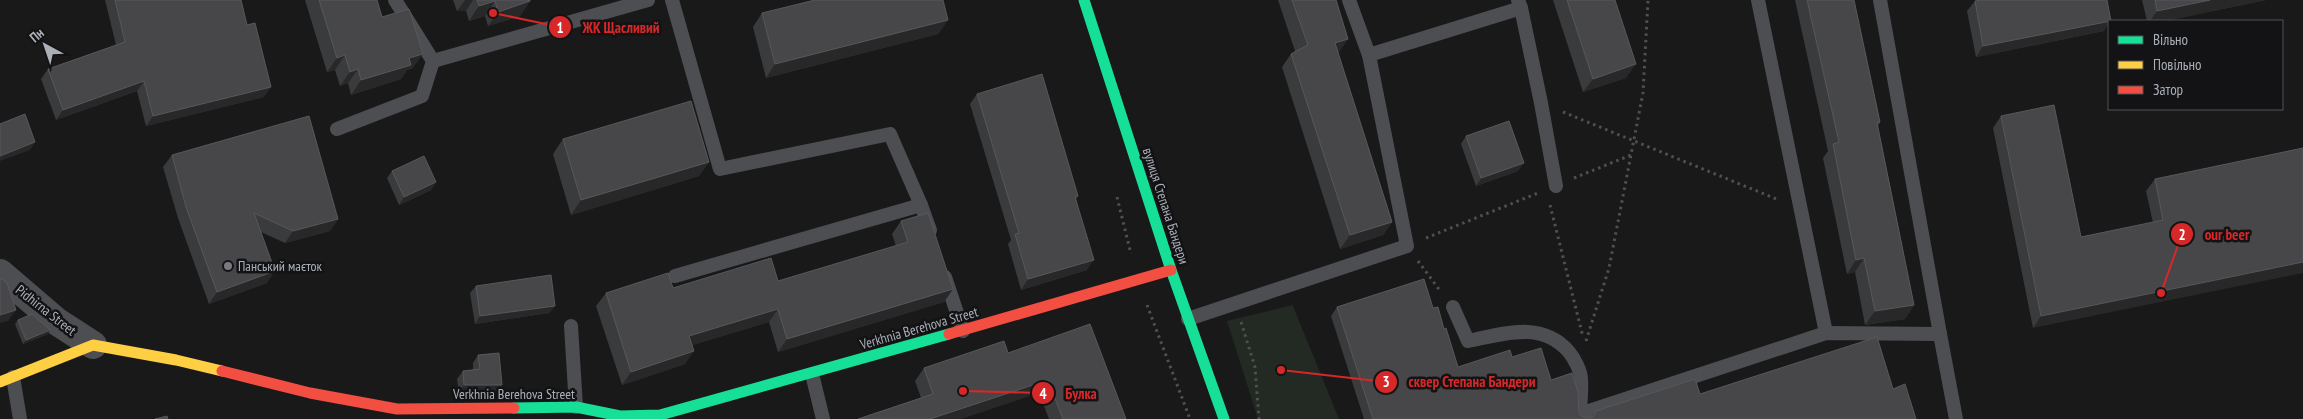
<svg xmlns="http://www.w3.org/2000/svg" width="2303" height="419" viewBox="0 0 2303 419" font-family="'PT Sans Narrow',sans-serif">
<style>
.green{fill:#232923}
.lines{fill:none;stroke-linecap:round;stroke-linejoin:round}
.path{stroke:#4f5052;stroke-width:3;stroke-dasharray:2.5 4;stroke-linecap:butt}
.lane{stroke:#4d4e51;stroke-width:14}
.street{stroke:#4d4e51;stroke-width:28}
.fast{stroke:#16e098;stroke-width:11}
.slow{stroke:#ffcf43;stroke-width:11}
.jam{stroke:#f24e42;stroke-width:11}
.wall{fill:#3a3b3c}
.shaded-wall{fill:#282829}
.building{fill:#47474a;stroke:#56585b}
.poi-dot{fill:#787b80;stroke:#131315;stroke-width:2}
.labels{text-anchor:middle;stroke-width:5;stroke-linejoin:round;paint-order:stroke}
.street-label{font-size:14px;fill:#abb0b8;stroke:#131315}
.poi-label{font-size:14px;fill:#abb0b8;stroke:#131315;text-anchor:start}
.leader{fill:none;stroke:#d62828;stroke-width:2}
.callout-dot{fill:#d62828;stroke:#131315;stroke-width:2}
.mark-label{font-size:15px;text-anchor:middle;font-weight:bold;fill:#fff}
.callout-label{font-size:15px;text-anchor:middle;font-weight:bold;fill:#d62828;stroke:#131315;stroke-width:5;stroke-linejoin:round;paint-order:stroke}
</style>
<rect width="100%" height="100%" fill="#191919"/>
<path class="green" d="M1293,305V306L1339,419H1258L1227,321Z"/>
<g class="lines">
<g class="path">
<path d="M1563,112L1779,200"/>
<path d="M1574,178L1631,155"/>
<path d="M1117,197L1131,254"/>
<path d="M1550,205L1583,337"/>
<path d="M1426,238L1538,193"/>
<path d="M1418,261L1441,292"/>
<path d="M1147,305L1190,419"/>
<path d="M1241,322L1255,367L1259,419"/>
<path d="M1586,341L1609,268L1643,93L1648,0"/>
</g>
<g class="lane">
<path d="M672,0L720,169L890,134L921,205L930,230"/>
<path d="M1758,0L1826,333"/>
<path d="M1880,0L1940,334"/>
<path d="M1521,8L1541,103L1556,186"/>
<path d="M1369,55L1521,8L1518,0"/>
<path d="M433,61L648,0"/>
<path d="M337,129L422,96L433,61L395,0"/>
<path d="M675,276L921,205"/>
<path d="M945,277L963,331"/>
<path d="M1453,307L1468,341C1503,334 1542,320 1569,352C1574,358 1581,371 1581,379C1582,391 1580,403 1580,414"/>
<path d="M1188,319L1407,246L1369,55L1349,0"/>
<path d="M571,326L576,407"/>
<path d="M812,374L823,419"/>
<path d="M13,377L20,419"/>
<path d="M1581,419L1580,414L1826,333L1940,334L1956,419"/>
</g>
<path class="street" d="M0,273L56,321L93,345"/>
<g class="fast">
<path d="M1084,0L1171,270L1224,419"/>
<path d="M514,408L576,407L620,416L660,415L949,334"/>
</g>
<path class="slow" d="M0,382L93,345L176,360L222,371"/>
<g class="jam">
<path d="M949,334L1171,270"/>
<path d="M222,371L310,393L397,409L514,408"/>
</g>
</g>
<g class="wall">
<path d="M105,0H241L264,97L146,126L137,91L56,120L41,79L48,69L116,45Z"/>
<path d="M305,0H377L382,17L413,68L407,70L401,79L351,95L348,83L340,86L335,70L327,72Z"/>
<path d="M453,0H530V1L520,16L488,26L485,16L469,21L466,11H457Z"/>
<path d="M1278,0H1336L1348,39L1338,53L1392,222L1383,235L1340,249L1282,67L1291,54L1295,51Z"/>
<path d="M1553,0H1615L1626,78L1583,92Z"/>
<path d="M1795,0H1854L1880,122L1878,126L1914,305L1905,319L1865,325L1855,272L1847,274L1823,158L1828,151Z"/>
<path d="M2142,0H2266L2165,21H2147Z"/>
<path d="M1975,1L2111,21H2109L2104,31L1976,57L1967,11Z"/>
<path d="M762,13L948,20L938,34L766,78L753,27Z"/>
<path d="M977,94L1078,196L1076,199L1087,270L1021,290L1008,244L1011,240L970,104Z"/>
<path d="M2001,116L2081,237L2153,223L2146,191L2155,179L2303,148L2033,328L1993,128Z"/>
<path d="M1466,136L1518,171L1476,186L1461,144Z"/>
<path d="M563,139L709,162L699,176L571,215L553,154Z"/>
<path d="M172,155L338,219L330,231L285,243L261,232L267,283L209,304L178,218L163,167Z"/>
<path d="M392,171L436,182L431,190L399,205L387,178Z"/>
<path d="M901,221L953,289L944,302L778,352L769,322L692,345L685,364L622,385L596,306L606,293L778,281L896,246L892,234Z"/>
<path d="M476,286L555,306L549,313L475,324L470,293Z"/>
<path d="M1337,307L1433,308L1444,329L1458,367L1512,357L1551,380L1579,412L1581,416L1589,418L1592,417L1596,411L1700,394L1893,389L1916,419H1364L1331,316Z"/>
<path d="M18,320L50,330L48,334L23,344L15,324Z"/>
<path d="M1008,353L1126,419H1049L1039,393L921,398L915,381L924,368Z"/>
<path d="M478,355L497,392L459,393L457,379L463,371L473,370V363Z"/>
</g>
<g class="shaded-wall">
<path d="M465,0H473L466,11H457Z"/>
<path d="M2210,0H2266L2165,21H2150L2157,11Z"/>
<path d="M495,1L485,16L469,21L479,6Z"/>
<path d="M530,1L520,16L488,26L498,12Z"/>
<path d="M948,20L938,34L766,78L775,64Z"/>
<path d="M2109,21V23L2104,31L1976,57L1983,46L2111,21Z"/>
<path d="M1348,39L1338,53L1325,57L1335,43Z"/>
<path d="M423,54L413,68L407,70L401,79L351,95L361,80L409,58Z"/>
<path d="M345,55L335,70L327,72L337,58Z"/>
<path d="M1636,64L1626,78L1583,92L1593,79Z"/>
<path d="M358,69L348,83L340,86L350,72Z"/>
<path d="M144,81L137,91L56,120L63,110Z"/>
<path d="M271,87L264,97L146,126L153,116Z"/>
<path d="M35,142L30,150L0,161V156Z"/>
<path d="M709,162L699,176L571,215L581,200Z"/>
<path d="M1524,163L1518,171L1476,186L1481,178Z"/>
<path d="M436,182L431,190L399,205L404,197Z"/>
<path d="M338,219L330,231L285,243L293,231Z"/>
<path d="M1392,222L1383,235L1340,249L1350,235Z"/>
<path d="M1864,258L1855,272L1847,274L1856,260Z"/>
<path d="M1094,260L1087,270L1021,290L1028,279Z"/>
<path d="M2303,262V273L2033,328L2041,316Z"/>
<path d="M275,271L267,283L209,304L217,292Z"/>
<path d="M953,289L944,302L778,352L787,339Z"/>
<path d="M1914,305L1905,319L1865,325L1875,311Z"/>
<path d="M555,306L549,313L475,324L480,316Z"/>
<path d="M778,309L769,322L680,349L689,336Z"/>
<path d="M16,310L8,321L0,323V315Z"/>
<path d="M50,330L48,334L23,344L26,340Z"/>
<path d="M694,351L685,364L622,385L631,372Z"/>
<path d="M1048,380L1039,393L961,419H930Z"/>
<path d="M464,385H502L497,392L459,393Z"/>
</g>
<g class="building">
<path d="M115,0H241L247,25L255,23L271,87L153,116L144,81L63,110L48,69L125,42Z"/>
<path d="M319,0H377L382,17L409,9L423,54L409,58L411,65L361,80L358,69L350,72L345,55L337,58Z"/>
<path d="M477,0H530V1L498,12L495,1L479,6Z"/>
<path d="M815,0H943L948,20L775,64L762,13Z"/>
<path d="M1292,0H1336L1348,39L1335,43L1392,222L1350,235L1291,54L1308,45Z"/>
<path d="M1567,0H1615L1636,64L1593,79Z"/>
<path d="M1807,0H1854L1880,122L1877,123L1914,305L1875,311L1864,258L1856,260L1833,144L1839,142Z"/>
<path d="M1980,0H2107L2111,21L1983,46L1975,1Z"/>
<path d="M2155,0H2210L2157,11Z"/>
<path d="M1042,74L1078,196L1075,197L1094,260L1028,279L1015,234L1019,233L977,94Z"/>
<path d="M691,101L709,162L581,200L563,139Z"/>
<path d="M2054,105L2081,237L2163,220L2155,179L2303,148V262L2041,316L2001,116Z"/>
<path d="M25,114L35,142L0,156V124Z"/>
<path d="M309,116L338,219L293,231L254,213L275,271L217,292L186,207L172,155Z"/>
<path d="M1509,121L1524,163L1481,178L1466,136Z"/>
<path d="M424,156L436,182L404,197L392,171Z"/>
<path d="M928,213L953,289L787,339L778,309L689,336L694,351L631,372L606,293L668,273L673,288L771,258L778,281L908,242L901,221Z"/>
<path d="M551,275L555,306L480,316L476,286Z"/>
<path d="M0,279H2L7,283L16,310L0,315Z"/>
<path d="M1424,279L1433,308L1438,307L1444,329L1446,328L1458,367L1510,350L1512,357L1541,348L1551,380L1572,373L1578,392L1579,412L1581,416L1589,418L1594,416L1596,411L1695,379L1700,394L1877,337L1893,389L1905,384L1916,419H1373L1337,307Z"/>
<path d="M32,314L50,330L26,340L18,320Z"/>
<path d="M1090,324L1126,419H1063L1048,380L930,419H858L933,394L924,368L1004,341L1008,353Z"/>
<path d="M499,353L502,385H464L463,371L480,369L478,355Z"/>
<path d="M167,416L168,419H155Z"/>
</g>
<circle class="poi-dot" cx="228" cy="266" r="5"/>
<g class="labels">
<g class="street-label">
<text transform="translate(1166 206) rotate(72)" y="5">вулиця Степана Бандери</text>
<text transform="translate(46 310) rotate(38)" y="5">Pidhirna Street</text>
<text transform="translate(919 328) rotate(-16)" y="5">Verkhnia Berehova Street</text>
<text x="514" y="399">Verkhnia Berehova Street</text>
</g>
<g class="poi-label">
<text x="238" y="271">Панський маєток</text>
</g>
</g>
<path class="leader" d="M493 13L560 27M2161 293L2182 234M1281 370L1386 382M963 391L1043 393"/>
<g class="callout-dot">
<circle cx="493" cy="13" r="5"/>
<circle cx="2161" cy="293" r="5"/>
<circle cx="1281" cy="370" r="5"/>
<circle cx="963" cy="391" r="5"/>
<circle cx="560" cy="27" r="12"/>
<circle cx="2182" cy="234" r="12"/>
<circle cx="1386" cy="382" r="12"/>
<circle cx="1043" cy="393" r="12"/>
</g>
<g class="mark-label">
<text x="560" y="33">1</text>
<text x="2182" y="240">2</text>
<text x="1386" y="387">3</text>
<text x="1043" y="399">4</text>
</g>
<g class="callout-label">
<text x="621" y="33">ЖК Щасливий</text>
<text x="2227" y="240">our beer</text>
<text x="1472" y="387">сквер Степана Бандери</text>
<text x="1081" y="399">Булка</text>
</g>
<rect x="2108" y="20" width="175" height="90" fill="#131315" stroke="#505256"/>
<rect x="2118" y="36" width="25" height="8" fill="#16e098" stroke="#505256"/>
<text x="2153" y="45" font-size="15" fill="#abb0b8">Вільно</text>
<rect x="2118" y="61" width="25" height="8" fill="#ffcf43" stroke="#505256"/>
<text x="2153" y="70" font-size="15" fill="#abb0b8">Повільно</text>
<rect x="2118" y="86" width="25" height="8" fill="#f24e42" stroke="#505256"/>
<text x="2153" y="95" font-size="15" fill="#abb0b8">Затор</text>
<g transform="translate(45 45) rotate(320)" stroke="#131315" stroke-width="4" paint-order="stroke">
<path d="M0-4L9 19L0 12L-9 19Z" fill="#abb0b8"/>
<text y="-8" font-size="14" font-weight="bold" text-anchor="middle" fill="#abb0b8">Пн</text>
</g>
</svg>
